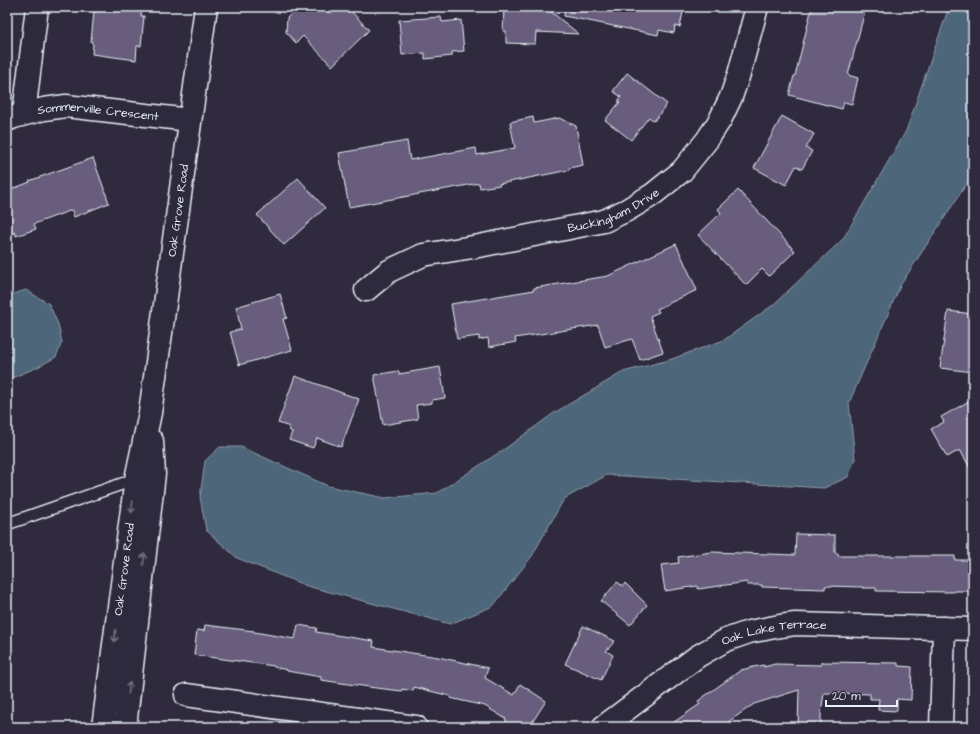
<svg xmlns="http://www.w3.org/2000/svg" width="980" height="734" viewBox="0 0 980 734" font-family="'Architects Daughter',sans-serif">
<style>
.water{fill:#4e6679;stroke:#8c9eac}
.building{fill:#675d7b;stroke:#e8f1f8}
.lines{fill:none;stroke-linecap:round;stroke-linejoin:round}
.service-casing{stroke:#e8f1f8;stroke-width:14}
.minor-casing{stroke:#e8f1f8;stroke-width:25}
.tertiary-casing{stroke:#e8f1f8;stroke-width:25}
.service{stroke:#2f2a3d;stroke-width:11}
.minor{stroke:#2f2a3d;stroke-width:22}
.tertiary{stroke:#2f2a3d;stroke-width:22}
.oneway{stroke:#70707e}
.labels{text-anchor:middle;stroke-width:3;stroke-linejoin:round;paint-order:stroke}
.street-label{font-size:12px;fill:#e8f1f8;stroke:#2f2a3d}
</style>
<rect width="100%" height="100%" fill="#2f2a3d"/>
<filter id="ink" filterUnits="userSpaceOnUse"><feTurbulence type="fractalNoise" baseFrequency=".025" numOctaves="2"/><feDisplacementMap in="SourceGraphic" scale="8" xChannelSelector="R" yChannelSelector="G"/><feConvolveMatrix kernelMatrix="1 2 1 2 8 2 1 2 1" color-interpolation-filters="sRGB"/></filter>
<g filter="url(#ink)">
<g class="water">
<path d="M949,7H973V174L901,284L849,403L855,459L848,477L824,488L607,475L564,499L532,556L493,606L450,624L307,586L237,558L206,530L200,497L205,461L220,447H241L328,486L385,498L437,493L506,448L554,413L623,372L669,360L724,340L773,305L843,239L906,131Z"/>
<path d="M26,290L49,304L58,324L62,342L56,357L38,367L7,380V296Z"/>
</g>
<g class="building">
<path d="M98,7H142L141,16H144L141,46H137L136,60L92,54L93,44L91,42L94,11L97,12Z"/>
<path d="M298,7H347L369,30L332,66L303,36L296,43L286,32L287,18Z"/>
<path d="M504,7H545L579,34L536,32L535,44L506,43V31H503Z"/>
<path d="M565,7H684L680,27L675,26L674,33L659,30L658,35L564,16Z"/>
<path d="M812,7H866L848,75L858,78L852,104L844,102L842,109L789,95L794,76H795Z"/>
<path d="M441,17L442,22L461,20L464,51L452,52V56L425,59V53L402,55L399,20Z"/>
<path d="M627,73L667,104L654,121L649,117L631,140L605,120L620,102L618,101L621,97L613,91Z"/>
<path d="M782,116L814,134L806,148L812,151L802,169L796,166L786,185L754,168Z"/>
<path d="M533,117L534,123L559,118L576,126L583,165L569,168V170L499,184L500,185L480,188L479,183L349,207L339,153L407,141L410,160L476,148L477,155L515,148L510,122Z"/>
<path d="M93,158L109,203L74,217L72,210L34,224L36,229L16,236L15,232L7,235V191L30,182L29,181Z"/>
<path d="M298,178L325,208L284,245L257,215Z"/>
<path d="M738,190L795,251L769,276L762,269L746,285L698,235L721,213L718,209Z"/>
<path d="M676,244L697,290L657,309L659,312L650,316L663,352L640,360L632,339L605,347L598,325L515,338L516,342L489,347L488,338L479,340V336L457,339L451,304L534,290V288L608,276Z"/>
<path d="M280,294L287,318L283,319L292,350L239,365L230,332L241,329L236,307Z"/>
<path d="M948,311L973,314V372L940,368Z"/>
<path d="M440,367L445,398L432,400V403L416,405L418,419L383,425L374,375L399,371V374Z"/>
<path d="M295,376L359,399L341,447L317,438L313,448L289,440L292,432L289,430L290,427L278,423Z"/>
<path d="M973,399V473L960,450L947,457L931,429L944,422L941,417Z"/>
<path d="M796,534L835,535V553H838V556H955V560H973V591H954V592L876,591V588H863V587L825,586V589L762,587V585H747V582L698,589L697,586L665,591L661,565L679,563L678,557L712,552L795,555Z"/>
<path d="M617,582L623,586L625,583L647,605L630,625L601,601Z"/>
<path d="M205,625L254,631V632L295,639L298,625L317,628L316,632L374,641L373,647L438,657L488,668L485,678L514,695L520,684L546,701L529,727H513L506,722V719L485,706L450,698V696L414,687L413,691L402,689V691L376,688L321,680V677L287,671V670L274,667V666L194,655L197,630L204,631Z"/>
<path d="M583,626L615,641L606,651L613,655L601,680L565,664Z"/>
<path d="M821,662L898,663V666L912,667L911,700L897,699V711L878,710L879,699H870V694L824,693L821,713V727H798L799,690L754,704L721,727H667L700,704L698,701L741,670L758,666L764,665V667L775,664L821,665Z"/>
</g>
<g class="lines">
<defs>
<path id="service" d="M7,524L136,479"/>
<g id="minor">
<path d="M24,114L37,7"/>
<path id="s1" d="M7,120L14,117L44,109L66,106L190,120"/>
<path id="s2" d="M366,290L389,271L423,255L479,246L604,221L627,210L652,195L682,171L707,140L720,120L731,97L739,74L757,7"/>
<path d="M186,695L416,727"/>
<path id="s3" d="M603,727L698,656L726,640L749,632L780,626L795,624L973,629"/>
<path d="M941,727L944,628"/>
</g>
<g id="tertiary">
<path id="s4" d="M103,727L136,479L150,413L206,7"/>
<path d="M125,727L154,474L152,441"/>
</g>
</defs>
<use href="#service" class="service-casing"/>
<use href="#minor" class="minor-casing"/>
<use href="#tertiary" class="tertiary-casing"/>
<use href="#service" class="service"/>
<use href="#minor" class="minor"/>
<use href="#tertiary" class="tertiary"/>
</g>
<defs><path id="oneway-shaft" d="M-6 0H5M1.5-3L5.5 0L1.5 3" fill="none" stroke-width="1.6" stroke-linecap="round" stroke-linejoin="round"/></defs>
<g class="oneway">
<use href="#oneway-shaft" transform="translate(132 507) rotate(97)"/>
<use href="#oneway-shaft" transform="translate(144 559) rotate(-83)"/>
<use href="#oneway-shaft" transform="translate(115 636) rotate(97)"/>
<use href="#oneway-shaft" transform="translate(129 688) rotate(-83)"/>
</g>
</g>
<g class="labels">
<g class="street-label">
<text dy="4" stroke="none"><textPath href="#s1" startOffset="93">Sommerville Crescent</textPath></text>
<text dy="4" stroke="none"><textPath href="#s2" startOffset="264">Buckingham Drive</textPath></text>
<text dy="4" stroke="none"><textPath href="#s4" startOffset="522">Oak Grove Road</textPath></text>
<text dy="4" stroke="none"><textPath href="#s4" startOffset="159">Oak Grove Road</textPath></text>
<text dy="4" stroke="none"><textPath href="#s3" startOffset="200">Oak Lake Terrace</textPath></text>
</g>
</g>
<rect width="980" height="734" fill="none" stroke="#2f2a3d" stroke-width="24"/>
<rect x="12" y="12" width="956" height="710" fill="none" stroke="#e8f1f8" stroke-width="1.5" filter="url(#ink)"/>
<path d="M826 700v6h71v-6" fill="none" stroke="#e8f1f8" stroke-width="2"/>
<text x="832" y="700" font-size="12" fill="#e8f1f8" stroke="#2f2a3d" stroke-width="3" paint-order="stroke">20 m</text>
</svg>
